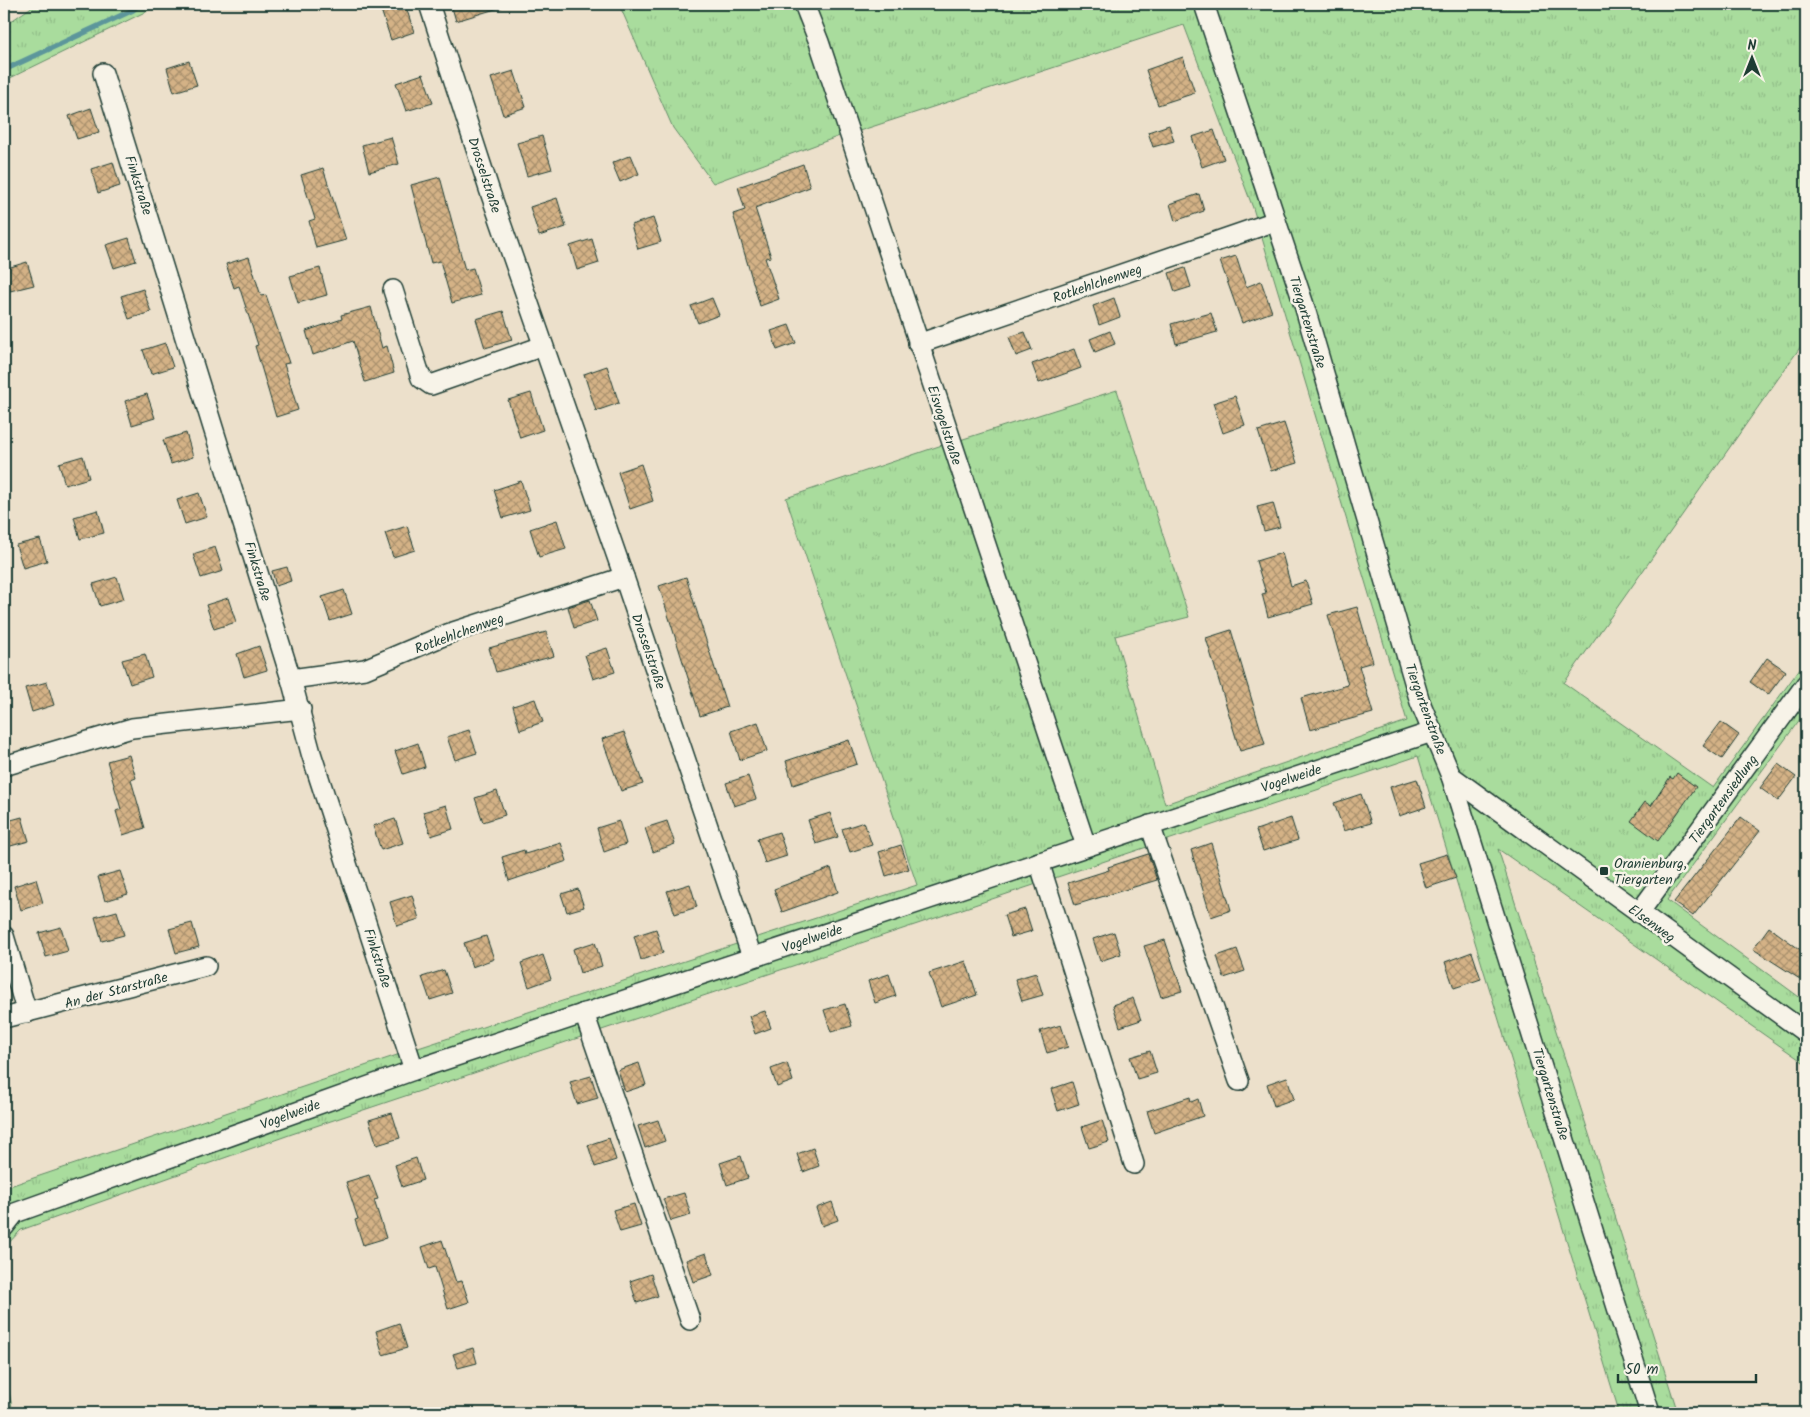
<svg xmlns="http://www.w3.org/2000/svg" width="1810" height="1417" viewBox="0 0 1810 1417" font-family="Kalam,sans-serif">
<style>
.grass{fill:url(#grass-tufts);stroke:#648c68;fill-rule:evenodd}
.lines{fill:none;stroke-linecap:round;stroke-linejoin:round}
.stream{stroke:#5b969b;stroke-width:5.5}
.building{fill:url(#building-cross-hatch);stroke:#1f3d34}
.minor-casing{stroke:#1f3d34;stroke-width:22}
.minor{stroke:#f7f3e8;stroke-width:19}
.poi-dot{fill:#1f3d34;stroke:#f7f3e8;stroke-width:2}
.labels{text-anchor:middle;stroke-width:5;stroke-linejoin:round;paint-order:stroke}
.street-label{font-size:14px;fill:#1f3d34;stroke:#f7f3e8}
.poi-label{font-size:14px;fill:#1f3d34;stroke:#f7f3e8;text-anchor:start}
</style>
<defs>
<pattern id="grass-tufts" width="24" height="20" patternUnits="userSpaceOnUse" patternTransform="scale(1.25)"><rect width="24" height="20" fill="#a9dc9d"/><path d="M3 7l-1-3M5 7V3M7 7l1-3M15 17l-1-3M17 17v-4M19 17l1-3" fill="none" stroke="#91be88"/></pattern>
<pattern id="building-cross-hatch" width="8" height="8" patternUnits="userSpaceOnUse" patternTransform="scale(1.25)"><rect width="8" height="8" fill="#d4b286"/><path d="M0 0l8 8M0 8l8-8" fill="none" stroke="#ab926e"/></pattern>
</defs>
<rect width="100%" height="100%" fill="#ece0cb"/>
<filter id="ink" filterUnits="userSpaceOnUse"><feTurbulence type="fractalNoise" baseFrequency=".02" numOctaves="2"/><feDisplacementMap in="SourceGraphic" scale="10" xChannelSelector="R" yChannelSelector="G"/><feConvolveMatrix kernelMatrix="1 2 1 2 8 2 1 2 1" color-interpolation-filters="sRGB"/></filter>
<g filter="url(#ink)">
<g class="grass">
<path d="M36,4H156L147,11L4,81V26Z"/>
<path d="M619,4H1806V339L1564,683L1713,788L1806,660V711L1667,900L1806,1002V1064L1498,849L1678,1413H1602L1618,1408L1418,756L292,1134L21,1230L4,1248V1188L403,1053L917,885L786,498L945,444L845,134L713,183L673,128ZM1184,25L1253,208L1407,721L1165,804L1115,636L1189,617L1117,390L957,441L853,133Z"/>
<path d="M4,1365L13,1413H4Z"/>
</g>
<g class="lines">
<path class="stream" d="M4,70L133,10L140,4"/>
</g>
<g class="building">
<path d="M379,4H405L414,32L391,40Z"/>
<path d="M451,4H501L502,7L456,21Z"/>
<path d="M1183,57L1195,93L1158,105L1146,70Z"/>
<path d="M189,61L197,85L174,92L167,68Z"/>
<path d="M514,71L526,107L503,115L491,78Z"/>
<path d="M423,74L433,103L406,111L396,83Z"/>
<path d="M91,108L99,132L77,139L69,116Z"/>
<path d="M1169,125L1174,141L1153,147L1148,132Z"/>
<path d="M1214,130L1224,159L1202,167L1192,137Z"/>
<path d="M542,136L552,169L527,176L517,143Z"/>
<path d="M391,137L399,164L369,172L362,145Z"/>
<path d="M631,155L639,174L620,182L612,163Z"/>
<path d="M113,162L120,186L98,193L91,169Z"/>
<path d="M803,164L810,187L755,208L771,257L765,258L779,299L760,306L733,214L745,210L738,187Z"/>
<path d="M323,168L346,240L316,248L309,221L315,219L301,175Z"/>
<path d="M440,177L465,270L473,268L481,295L452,303L440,261L431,263L411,185Z"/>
<path d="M1199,194L1204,211L1175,221L1170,204Z"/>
<path d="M557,198L566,227L539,236L530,207Z"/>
<path d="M653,218L661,242L638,249L631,225Z"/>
<path d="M129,238L136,261L114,268L106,245Z"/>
<path d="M592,239L599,263L577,270L570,246Z"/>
<path d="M1236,256L1246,287L1261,281L1272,312L1242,323L1220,261Z"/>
<path d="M249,257L261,296L266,295L289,363L284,364L298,410L276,417L255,346L258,345L239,286L234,288L226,264Z"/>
<path d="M27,262L34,285L10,291L4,269Z"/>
<path d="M320,268L327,295L298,303L290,276Z"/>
<path d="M1185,268L1191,287L1175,292L1169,273Z"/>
<path d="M143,289L151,312L129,319L121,296Z"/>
<path d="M712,298L719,315L698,323L691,306Z"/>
<path d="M1114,298L1120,317L1099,325L1093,306Z"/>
<path d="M371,307L382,348L387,346L394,373L365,382L353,341L313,355L306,331L342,319L341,315Z"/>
<path d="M503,311L512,340L485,348L476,319Z"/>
<path d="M1211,313L1217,332L1176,344L1171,324Z"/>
<path d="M789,325L796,343L777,350L771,331Z"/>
<path d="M1110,331L1115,344L1095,352L1090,339Z"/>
<path d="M1025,332L1032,350L1016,356L1009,337Z"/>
<path d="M165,343L173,367L151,374L143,350Z"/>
<path d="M1074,349L1081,368L1039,383L1032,364Z"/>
<path d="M607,366L619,403L596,411L584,374Z"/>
<path d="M531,393L543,430L520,438L508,400Z"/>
<path d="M147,394L155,418L132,425L125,401Z"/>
<path d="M1235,396L1245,425L1223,433L1213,403Z"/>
<path d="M1284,423L1297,463L1271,471L1258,431Z"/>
<path d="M186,433L193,457L171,464L163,440Z"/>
<path d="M83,456L89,478L65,485L59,463Z"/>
<path d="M641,464L653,501L630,509L618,472Z"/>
<path d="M521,481L530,510L503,518L494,490Z"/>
<path d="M199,493L207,517L185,524L177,500Z"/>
<path d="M1273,503L1280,527L1264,531L1257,507Z"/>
<path d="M98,510L104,533L80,539L74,517Z"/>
<path d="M557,520L566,549L539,557L530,529Z"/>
<path d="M407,526L415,550L393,557L385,533Z"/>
<path d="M40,539L47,561L23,568L16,545Z"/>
<path d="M215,547L223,571L201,578L193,554Z"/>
<path d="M1282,553L1291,586L1306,581L1313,604L1268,617L1262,594L1266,593L1256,561Z"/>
<path d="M287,567L291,581L276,586L272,571Z"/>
<path d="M117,577L124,599L100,606L93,584Z"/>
<path d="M686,577L727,707L700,716L659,586Z"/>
<path d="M344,590L352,614L330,621L322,597Z"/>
<path d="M228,598L236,622L214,629L206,605Z"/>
<path d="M590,600L597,621L574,628L568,607Z"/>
<path d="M1357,607L1373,662L1359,666L1373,713L1310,730L1301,698L1348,685L1328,615Z"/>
<path d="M1231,630L1265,744L1240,751L1206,638Z"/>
<path d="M546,632L554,656L496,672L489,648Z"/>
<path d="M259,646L267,670L244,677L237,654Z"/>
<path d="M607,648L615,672L593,679L585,655Z"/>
<path d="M145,654L152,677L130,684L122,660Z"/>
<path d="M1767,658L1786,671L1768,695L1750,682Z"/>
<path d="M47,682L54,705L32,712L25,688Z"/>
<path d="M535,699L543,722L520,730L513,706Z"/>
<path d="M758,722L767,751L740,760L731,731Z"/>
<path d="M1721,722L1739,735L1722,759L1703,746Z"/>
<path d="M469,730L477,753L455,760L447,737Z"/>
<path d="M624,732L643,784L621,791L602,739Z"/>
<path d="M849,740L857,764L793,785L786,761Z"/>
<path d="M418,743L425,767L403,774L395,751Z"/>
<path d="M129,755L136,778L131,780L145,828L123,835L116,811L121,809L107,761Z"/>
<path d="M1778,764L1796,777L1778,801L1760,788Z"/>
<path d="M1677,773L1696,787L1658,841L1631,821L1645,802L1651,806L1670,777L1673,779Z"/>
<path d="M748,776L756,799L734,806L726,783Z"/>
<path d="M1417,779L1426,807L1399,816L1390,787Z"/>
<path d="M497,791L505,815L483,822L475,798Z"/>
<path d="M1361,794L1371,823L1344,831L1334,803Z"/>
<path d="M446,805L453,829L431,836L423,812Z"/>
<path d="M830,813L838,837L816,844L808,820Z"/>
<path d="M22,817L29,841L7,847L4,838V822Z"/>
<path d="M1741,817L1760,831L1693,916L1674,902Z"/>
<path d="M1291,818L1298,840L1263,851L1256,830Z"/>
<path d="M395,819L403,843L381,850L373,826Z"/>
<path d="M619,821L626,844L604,852L597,828Z"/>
<path d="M667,821L675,844L653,852L645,828Z"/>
<path d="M864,822L872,845L850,852L842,829Z"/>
<path d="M779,832L787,856L765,863L757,839Z"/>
<path d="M561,843L567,861L509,881L502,857L524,850L525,854Z"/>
<path d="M1211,843L1231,910L1211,917L1191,850Z"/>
<path d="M901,845L909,869L886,876L879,852Z"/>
<path d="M1148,854L1157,880L1075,905L1068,883L1109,870L1108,867Z"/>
<path d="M1447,854L1456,878L1426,888L1418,863Z"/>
<path d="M831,868L838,892L782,912L774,889Z"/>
<path d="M120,871L128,894L105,901L98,877Z"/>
<path d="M36,879L43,903L21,910L14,886Z"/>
<path d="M690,884L697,907L675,914L667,891Z"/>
<path d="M578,889L584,907L567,912L561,894Z"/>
<path d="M412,895L419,919L397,926L390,902Z"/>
<path d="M1025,909L1032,931L1011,937L1004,915Z"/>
<path d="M117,911L124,935L102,941L95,917Z"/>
<path d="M192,923L199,947L176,953L169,929Z"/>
<path d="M61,927L68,951L46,957L39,933Z"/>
<path d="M1769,927L1806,954V983L1753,949Z"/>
<path d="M656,929L663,953L641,960L634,936Z"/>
<path d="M1114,932L1121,954L1100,961L1093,939Z"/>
<path d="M486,936L494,959L472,967L464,943Z"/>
<path d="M1165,940L1182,991L1161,997L1144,946Z"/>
<path d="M595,942L602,966L580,973L573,949Z"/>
<path d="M1237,949L1245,971L1224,978L1217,956Z"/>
<path d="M1472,952L1481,979L1454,988L1445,962Z"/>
<path d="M543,955L551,979L529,987L521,963Z"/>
<path d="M966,961L977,995L941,1007L929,973Z"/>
<path d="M444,970L452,993L430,1000L422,977Z"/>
<path d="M1036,973L1043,995L1022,1001L1015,979Z"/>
<path d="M889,974L896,996L875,1003L868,981Z"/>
<path d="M1133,998L1141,1020L1120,1027L1113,1005Z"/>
<path d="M845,1004L852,1026L831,1032L824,1010Z"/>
<path d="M765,1011L771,1028L755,1034L749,1016Z"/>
<path d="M1061,1025L1068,1047L1047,1053L1040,1031Z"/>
<path d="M1150,1051L1157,1073L1137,1079L1130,1057Z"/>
<path d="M639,1063L646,1085L625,1092L618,1070Z"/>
<path d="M787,1063L793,1081L777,1087L771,1069Z"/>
<path d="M591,1076L598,1098L577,1104L570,1082Z"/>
<path d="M1287,1077L1294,1099L1274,1106L1267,1084Z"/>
<path d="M1072,1082L1079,1104L1058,1111L1051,1089Z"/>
<path d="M1190,1097L1191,1102L1198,1099L1203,1116L1154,1133L1147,1111Z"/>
<path d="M392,1113L400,1138L377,1145L369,1120Z"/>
<path d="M658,1120L665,1141L645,1148L638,1126Z"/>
<path d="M1102,1120L1109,1142L1089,1148L1082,1127Z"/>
<path d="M609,1138L616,1160L595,1167L588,1145Z"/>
<path d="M813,1148L819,1166L803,1172L797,1154Z"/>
<path d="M741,1156L748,1178L727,1185L720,1163Z"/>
<path d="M416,1158L423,1180L402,1187L395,1165Z"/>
<path d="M369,1175L378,1199L374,1200L386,1238L363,1245L355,1220L358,1219L346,1182Z"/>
<path d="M684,1193L691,1215L671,1221L663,1199Z"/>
<path d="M832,1202L838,1220L822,1226L816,1208Z"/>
<path d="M634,1204L641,1226L620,1232L613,1210Z"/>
<path d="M442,1240L456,1282L462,1281L469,1302L448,1309L435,1267L429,1269L422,1247Z"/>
<path d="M706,1253L713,1275L693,1282L686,1260Z"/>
<path d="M651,1274L658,1296L637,1303L630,1281Z"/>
<path d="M399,1323L407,1348L383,1355L376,1331Z"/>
<path d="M473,1348L477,1363L458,1368L453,1354Z"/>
</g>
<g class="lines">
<defs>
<g id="minor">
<path d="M429,4L489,189L624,577L752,957"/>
<path d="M804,4L819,42L1086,846"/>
<path d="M1204,4L1304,305L1420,702L1451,776L1650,1413"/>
<path d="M103,73L291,679L311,753L414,1070"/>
<path d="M393,290L421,378L431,385L543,346"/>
<path d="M918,344L1276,221"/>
<path d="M291,679L365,669L450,633L624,577"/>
<path d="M4,766L132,728L301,709"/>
<path d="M1451,776L1806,1033"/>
<path d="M1150,825L1239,1081"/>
<path d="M1039,862L1134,1164"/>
<path d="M1639,913L1806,684"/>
<path d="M4,936L27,1013"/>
<path d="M584,1013L690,1320"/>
<path d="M4,1018L206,966"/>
<path d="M4,1227L15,1213L414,1070L1432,732"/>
</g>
</defs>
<use href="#minor" class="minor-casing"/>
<use href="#minor" class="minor"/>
</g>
</g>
<rect class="poi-dot" x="1599" y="866" width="10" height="10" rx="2.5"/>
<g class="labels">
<g class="street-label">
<text transform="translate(485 175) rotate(72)" y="5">Drosselstraße</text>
<text transform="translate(139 185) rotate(72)" y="5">Finkstraße</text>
<text transform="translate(1097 283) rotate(-19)" y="5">Rotkehlchenweg</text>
<text transform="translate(1308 322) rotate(73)" y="5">Tiergartenstraße</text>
<text transform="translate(945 425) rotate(72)" y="5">Eisvogelstraße</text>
<text transform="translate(258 571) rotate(73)" y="5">Finkstraße</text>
<text transform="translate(459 633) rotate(-20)" y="5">Rotkehlchenweg</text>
<text transform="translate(649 651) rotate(71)" y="5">Drosselstraße</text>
<text transform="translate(1426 709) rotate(70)" y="5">Tiergartenstraße</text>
<text transform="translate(1291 778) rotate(-18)" y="5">Vogelweide</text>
<text transform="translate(1723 799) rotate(-54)" y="5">Tiergartensiedlung</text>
<text transform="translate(1652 923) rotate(36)" y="5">Elsenweg</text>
<text transform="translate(812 938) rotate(-18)" y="5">Vogelweide</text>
<text transform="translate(378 958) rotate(72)" y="5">Finkstraße</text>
<text transform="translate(116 990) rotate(-15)" y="5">An der Starstraße</text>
<text transform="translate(1551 1094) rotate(73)" y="5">Tiergartenstraße</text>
<text transform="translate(290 1114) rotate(-20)" y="5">Vogelweide</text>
</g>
<g class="poi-label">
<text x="1614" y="868">Oranienburg,<tspan x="1614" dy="16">Tiergarten</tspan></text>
</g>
</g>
<rect width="1810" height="1417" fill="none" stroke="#f7f3e8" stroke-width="20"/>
<rect x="10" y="10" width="1790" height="1397" fill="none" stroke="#1f3d34" stroke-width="2" filter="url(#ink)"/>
<g transform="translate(1752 58)" stroke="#f7f3e8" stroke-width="4" paint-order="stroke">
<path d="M0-4L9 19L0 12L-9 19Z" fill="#1f3d34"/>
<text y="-8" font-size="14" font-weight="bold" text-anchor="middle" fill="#1f3d34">N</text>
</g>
<path d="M1618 1374v8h138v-8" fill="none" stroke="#1f3d34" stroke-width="2.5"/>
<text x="1625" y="1374" font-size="15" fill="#1f3d34" stroke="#f7f3e8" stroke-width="4" paint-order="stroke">50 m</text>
</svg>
